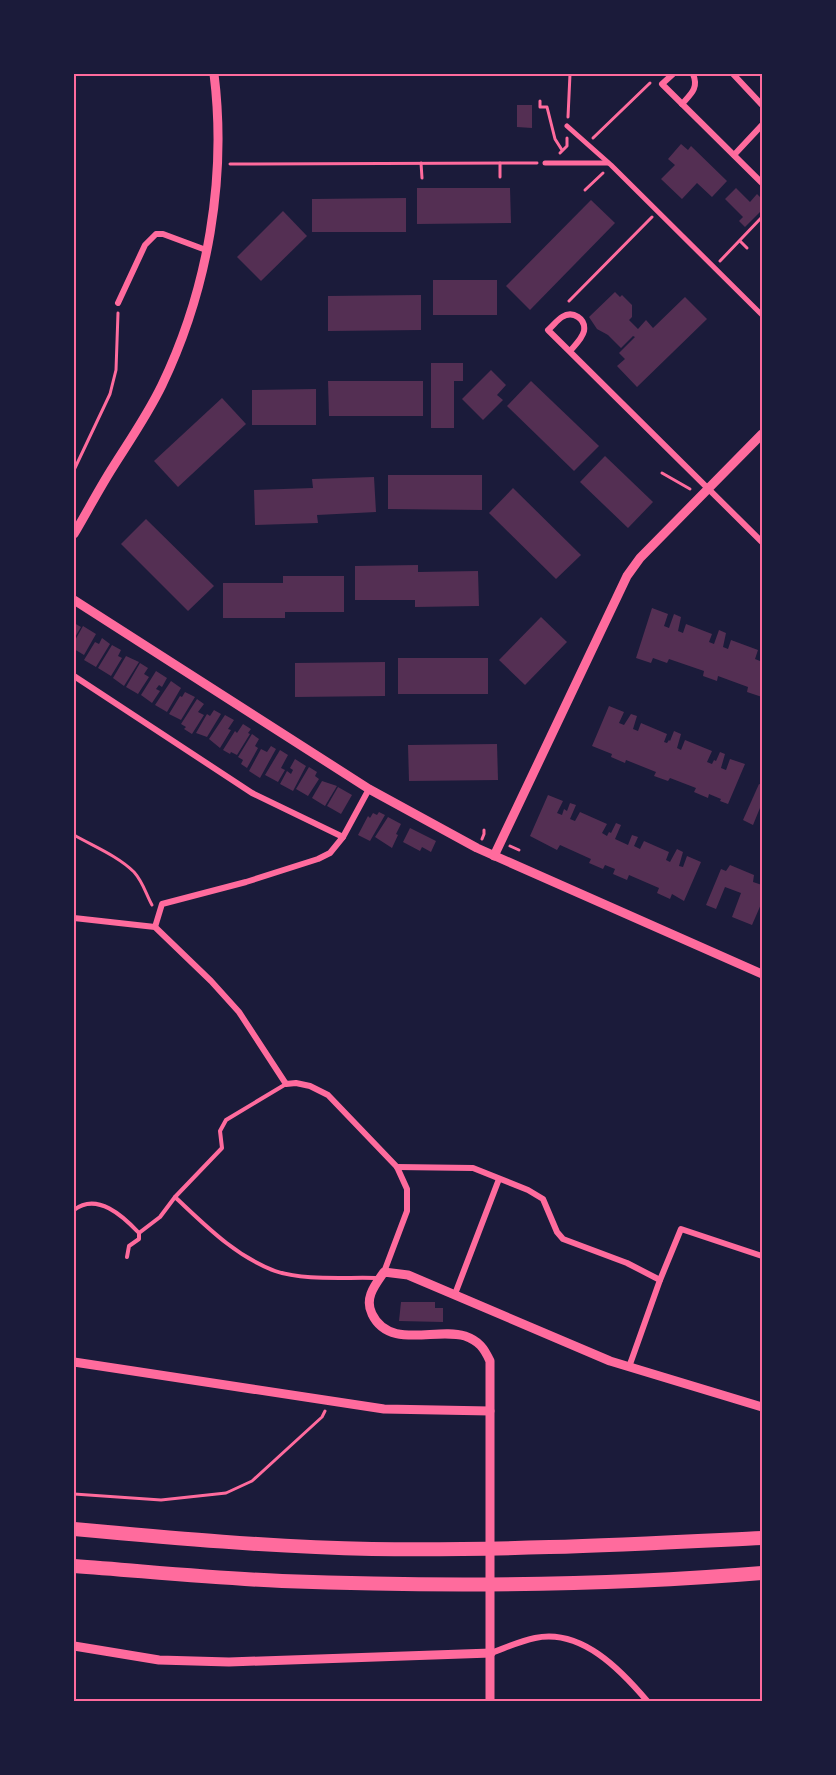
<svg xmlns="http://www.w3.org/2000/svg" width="836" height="1775" viewBox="0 0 836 1775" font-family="'Fira Sans',sans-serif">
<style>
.building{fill:#542f53}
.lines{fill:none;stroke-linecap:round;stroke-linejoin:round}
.path{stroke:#ff6b9d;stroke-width:3}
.service{stroke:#ff6b9d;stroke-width:4}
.pedestrian{stroke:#ff6b9d;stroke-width:5}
.minor{stroke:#ff6b9d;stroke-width:6}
.tertiary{stroke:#ff6b9d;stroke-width:9}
.motorway{stroke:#ff6b9d;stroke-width:14}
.neatline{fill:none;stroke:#ff6b9d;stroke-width:2}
</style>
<rect width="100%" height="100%" fill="#1b1b3a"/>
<g class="building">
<path d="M517,105H532V128L517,127Z"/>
<path d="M681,144L688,150L691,146L727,181L712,197L697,183L682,199L661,179L675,165L668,159Z"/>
<path d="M417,188H510L511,223L417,224Z"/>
<path d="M736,188L750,202L757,194L762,199V210L745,227L739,221L743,217L725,199Z"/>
<path d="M406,198V232H312V199Z"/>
<path d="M591,200L615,223L530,310L506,286Z"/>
<path d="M283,211L307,236L261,281L237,257Z"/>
<rect x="433" y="280" width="64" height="35"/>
<path d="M615,292L620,297L622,295L632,305V317L629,320L638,329L646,320L653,328L685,297L707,319L637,387L617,366L625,359L619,353L635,337L633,336L621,348L608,335L597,329L589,317Z"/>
<path d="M421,295V330L328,331V296Z"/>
<path d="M431,363H463V381H454V428H431Z"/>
<path d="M491,370L506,385L497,395L503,400L483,420L462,399Z"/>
<path d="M328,381H423V416H329Z"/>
<path d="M531,381L599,446L574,471L507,406Z"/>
<path d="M316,389V425H252V390Z"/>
<path d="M222,398L246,424L178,487L154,461Z"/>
<path d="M605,456L653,502L628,528L580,482Z"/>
<path d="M388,475H482V510L388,509Z"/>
<path d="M374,477L376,512L317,515L318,523L255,525L254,490L313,488L312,479Z"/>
<path d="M513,488L581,555L556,579L489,513Z"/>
<path d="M146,519L214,586L188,611L121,544Z"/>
<path d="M418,565V572L478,571L479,606L415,607V600H355V566Z"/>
<path d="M283,576H344V612H285V618H223V583H283Z"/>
<path d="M652,608L668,614L664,626L669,628L674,614L681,617L678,631L683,633L686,624L712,634L709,642L714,644L719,630L726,633L723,647L728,649L731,640L758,650L755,659L760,661L762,653V697L747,692L748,687L718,676L717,681L703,676L704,671L669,659L667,663L653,658L651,663L636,658Z"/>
<path d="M541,617L567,642L525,685L499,660Z"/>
<path d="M74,623L81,627L74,639Z"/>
<path d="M83,626L96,634L84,655L74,649V642Z"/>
<path d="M102,638L110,644L96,667L84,660L95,642L99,644Z"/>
<path d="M112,645L121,650L118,656L122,658L111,676L98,668Z"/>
<path d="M126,656L139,662L124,686L113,678Z"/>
<rect x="398" y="658" width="90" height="36"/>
<path d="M385,662V696L295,697V663Z"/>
<path d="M140,663L148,668L144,674L149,677L138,694L126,687Z"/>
<path d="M156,671L167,678L162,687L159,685L156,689L160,691L152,703L141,695Z"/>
<path d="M171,681L181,688L167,712L155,705Z"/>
<path d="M185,692L195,697L181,720L169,714L180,696L182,697Z"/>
<path d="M197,699L204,704L198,712L204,715L192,734L184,729L186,727L181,724Z"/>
<path d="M609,706L624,712L619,723L624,725L631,714L637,716L633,729L638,731L641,723L667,734L664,742L667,743L669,740L670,741L674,731L681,734L677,748L681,750L685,740L712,751L707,762L712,764L714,760L716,761L720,752L725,754L721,768L726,770L730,759L745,764L728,804L720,801L721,799L709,794L708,798L694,792L696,788L670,778L668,781L654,776L656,772L626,760L625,763L611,757L612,754L592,746Z"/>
<path d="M214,710L221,714L207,737L196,733L207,714L210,716Z"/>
<path d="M225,715L234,720L228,729L231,730L220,748L209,739Z"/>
<path d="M243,724L251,729L248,733L250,734L237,755L231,752L230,754L223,750L235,731L237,733Z"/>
<path d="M252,734L259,739L255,746L258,748L247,768L241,764L243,760L238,757Z"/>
<path d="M497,744L498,780L409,781L408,745Z"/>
<path d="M271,746L276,749L260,778L249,771L261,749L267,752Z"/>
<path d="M280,750L288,755L281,768L285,770L278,782L265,775Z"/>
<path d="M295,759L306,766L293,791L280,784L287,771L291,774L293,770L290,768Z"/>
<path d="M309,767L317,772L315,776L319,779L308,796L296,789Z"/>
<path d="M322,781L337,786L325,806L312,798Z"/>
<path d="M759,784L762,785V803L753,825L743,820Z"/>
<path d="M338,787L352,795L341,814L327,806Z"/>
<path d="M548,795L563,801L557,813L562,815L564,809L567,811L570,803L576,805L570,819L575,821L580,812L607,824L602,833L607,836L609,832L611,833L616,823L621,825L615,839L628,845L632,835L638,837L634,846L640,849L644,841L669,852L666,860L670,862L677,849L683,852L679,866L683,867L687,856L701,862L684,901L672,894L670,899L657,893L659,888L629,875L627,880L613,874L615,869L605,865L603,869L589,863L591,859L560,845L557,850L530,836Z"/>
<path d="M379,812L385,815L370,841L358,835L368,816L370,818L373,813L377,815Z"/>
<path d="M388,817L401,824L396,834L398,835L392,848L375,837Z"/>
<path d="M410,828L436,841L431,852L422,847L420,851L403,842Z"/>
<path d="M730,865L754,875L753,882L762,885V902L752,925L732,917L741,893L725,887L716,909L706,905L721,869L726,871Z"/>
<path d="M401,1302H435V1308H443V1322L399,1321Z"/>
</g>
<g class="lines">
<g class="path">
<path d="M540,101V107H547L555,139L562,150"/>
<path d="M568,117L570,74"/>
<path d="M593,138L650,83"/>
<path d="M560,153L567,146V138"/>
<path d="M421,163L422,178"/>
<path d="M500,163V177"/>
<path d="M230,164L537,163"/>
<path d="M585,190L603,173"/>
<path d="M740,241L747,248"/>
<path d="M720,261L762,217"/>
<path d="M569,301L652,217"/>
<path d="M74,470L110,394L116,370L118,313"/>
<path d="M662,473L690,489"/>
<path d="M74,835C93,846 118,856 134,872C143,882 146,894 152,905"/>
<path d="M482,839L484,834V830"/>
<path d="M510,846L519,850"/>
<path d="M74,1494L161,1500L226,1493L252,1481L322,1417L325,1411"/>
</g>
<g class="service">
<path d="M175,1197C205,1225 235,1256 275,1271C303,1281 346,1277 376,1278"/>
<path d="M74,1210C97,1192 123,1216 139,1233"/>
<path d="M127,1257L129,1246L139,1239V1233L160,1217L175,1197L222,1148L220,1131L226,1120L286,1084"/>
</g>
<g class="pedestrian">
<path d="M567,126L611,165L762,315"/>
<path d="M545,163H608"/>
</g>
<g class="minor">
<path d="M673,74L662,84L762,183"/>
<path d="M733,74L762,105"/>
<path d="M682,104C691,94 699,88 693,74"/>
<path d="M734,155L762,125"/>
<path d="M118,303L145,245L156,234H163L206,250"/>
<path d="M570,351C575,345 582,339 584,331C586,319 573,310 562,317C557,320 553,326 548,330L762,542"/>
<path d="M74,676L252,793L343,837"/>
<path d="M74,918L155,927L211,981L239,1012L286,1084L296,1083L310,1086L328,1095L397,1167L407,1189V1211L384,1272"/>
<path d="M155,927L162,904L246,882L318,859L330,853L343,837L369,789"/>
<path d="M397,1167L473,1168L528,1190L543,1199L557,1232L563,1239L627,1263L660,1280"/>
<path d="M455,1294L499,1179"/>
<path d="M629,1367L660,1280L681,1229L762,1256"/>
<path d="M491,1653C505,1648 520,1641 535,1638C581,1628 621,1670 648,1702"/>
</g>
<g class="tertiary">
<path d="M74,534C87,512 99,489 113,467C130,440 148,414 162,385C208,289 227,178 214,74"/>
<path d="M74,600L369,789L477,848L762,974"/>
<path d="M494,856L627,576L640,558L762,434"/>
<path d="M74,1362L384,1409L490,1411"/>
<path d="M74,1646L159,1660L229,1662L491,1653"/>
<path d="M490,1702V1361C484,1348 479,1341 465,1336C436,1327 389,1350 372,1314C364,1298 375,1285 384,1272L408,1275L610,1361L762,1407"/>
</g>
<g class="motorway">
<path d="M74,1529C173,1538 272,1547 372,1549C502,1551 633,1544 762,1538"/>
<path d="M74,1566C143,1571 212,1578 282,1581C442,1587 603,1586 762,1573"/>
</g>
</g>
<rect width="836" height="1775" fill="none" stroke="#1b1b3a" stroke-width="150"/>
<rect x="75" y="75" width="686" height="1625" class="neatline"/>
</svg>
